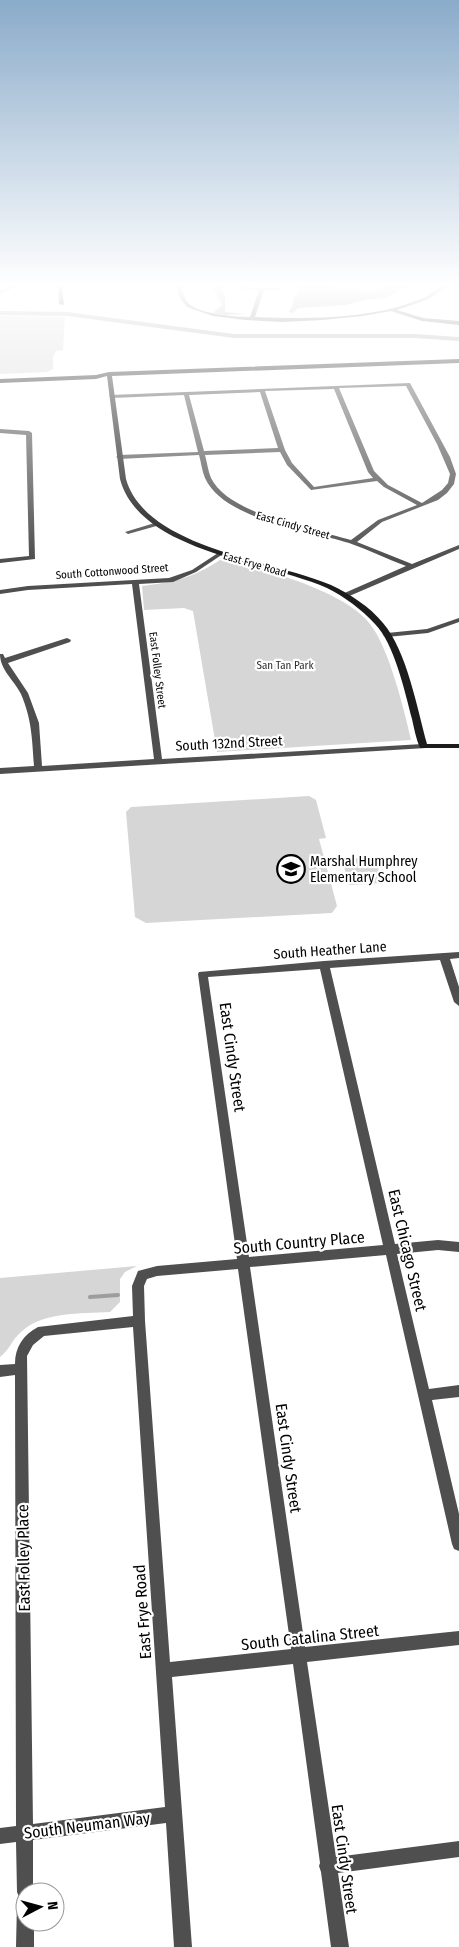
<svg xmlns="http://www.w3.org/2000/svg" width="459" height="1947" viewBox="0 0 459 1947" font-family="'Fira Sans Condensed',sans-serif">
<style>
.green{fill:#d6d6d6}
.water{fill:#9d9d9d}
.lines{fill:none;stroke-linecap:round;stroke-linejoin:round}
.stream{stroke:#9d9d9d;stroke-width:4}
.canal{fill:#9d9d9d;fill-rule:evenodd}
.street{fill:#4f4f4f;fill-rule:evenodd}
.secondary{fill:#1c1c1c;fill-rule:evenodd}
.labels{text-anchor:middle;stroke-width:4.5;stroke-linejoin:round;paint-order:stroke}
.far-street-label{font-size:11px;fill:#000;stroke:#fff}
.far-park-label{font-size:11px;fill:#2d2d2d;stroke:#fff}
.street-label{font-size:14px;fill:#000;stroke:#fff}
.poi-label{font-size:14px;fill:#000;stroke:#fff;text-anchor:start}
.near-street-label{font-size:16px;fill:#000;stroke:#fff}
</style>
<rect width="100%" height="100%" fill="#fff"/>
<g class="green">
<path d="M0,316L65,317L63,350L56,351L53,357V369L47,372L0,374Z"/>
<path d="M220,560C260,567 345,591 370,624C389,648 404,709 411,740L217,752L193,611L184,608L144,610L142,586C174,582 193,578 220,560Z"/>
<path d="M309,796L316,800L326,838L319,839L337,906L332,913L146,923L135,917L126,812L131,807Z"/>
<path d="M375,857L382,883L349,885L342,859Z"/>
<path d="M137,1266L125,1272L120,1279V1302L110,1312C81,1314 42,1311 20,1333C11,1341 12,1347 0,1357V1278Z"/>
</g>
<g class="water">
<path d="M212,286H225L222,291L225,294V312L246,314L225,315L213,313L222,305Z"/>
<path d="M299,286H327L368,291H374L381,286H409L385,298L370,299L345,305L298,308L293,313L289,312L294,303L293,298L299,293L297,289Z"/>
</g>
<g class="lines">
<path class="stream" d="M90,1297L118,1295"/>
<path class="canal" d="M0,311L67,312L234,334H415L459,337V341L415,338H234L67,316L0,315Z"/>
<g class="street">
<path d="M10,286H16L0,294V291Z"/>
<path d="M176,286H181C183,292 184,299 189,304C201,314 235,317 250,317L259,290L243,289L241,287L282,288L280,290H264L255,317C302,319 352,319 398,307C406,304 416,301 424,298C432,294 438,286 447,286L429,299L397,310L423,318L459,321V325L422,321L391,311L363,316L323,320L282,322L245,320L213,316L187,307L180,298Z"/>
<path d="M410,383L450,457L456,474L454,484L447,493L438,500L382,522L357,542L412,564L459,545V549L347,597L340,595L406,566C387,559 369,550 349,543C309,530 224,520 205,478C202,471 201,462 199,455L119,459L116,457L119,455L198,452L184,395L112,398L109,396L110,395ZM406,386L437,444L450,474L448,483L442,490L422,503L388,485L374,471L339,388ZM334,389L368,472L373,478L314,487L292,463L285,450L265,391ZM260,392L278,448L204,451L189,395ZM280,452L287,465L311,490L377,481L384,487L417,505L378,520L351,540C314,529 229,515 211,478C208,471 207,462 205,455Z"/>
<path d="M0,429L29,431L32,433L35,559L0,563V559L29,556L26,435L0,433Z"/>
<path d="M158,522L161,524L160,525L128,534L125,532Z"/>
<path d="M218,553L223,554L196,572L173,582L139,584L162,759L423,744L427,746L426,748L0,774V768L34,766C32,739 32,720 21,694C14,680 0,670 0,654H3L5,658L67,638L71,640L70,642L8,663L28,693L39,723L42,766L154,759L132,584L28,590L0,594V590L28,586L169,578L192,570Z"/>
<path d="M459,618V622L428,633L387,637L383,635L387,633L427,629Z"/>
<path d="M459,952V958L450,959L459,987V1006L454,1002L440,960L330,968L395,1244L438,1240L459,1242V1252L438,1250L397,1254L429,1389L459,1385V1397L432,1400L459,1514V1551L454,1549L452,1544L386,1255L250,1267L305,1647L459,1631V1645L307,1662L336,1857L459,1841V1857L338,1873L349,1947H331L321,1872L319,1866L320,1863L293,1664L172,1677L192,1947H174L166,1823L33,1840V1892H25V1922H34V1947H16L17,1902L19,1897L17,1892L16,1842L0,1844V1828L16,1826L15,1375L0,1377V1365L15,1364C15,1347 23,1335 38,1327L133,1316L132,1286L138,1271L157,1266L237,1259L198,974L199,972L324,961ZM320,969L383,1245L249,1257L208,977ZM238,1269L291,1649L170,1662L145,1321L144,1286L147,1279L157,1276ZM133,1327L165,1807L33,1824L27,1356L33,1345L44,1336Z"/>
</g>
<g class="secondary">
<path d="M58,286H62L64,305L59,304Z"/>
<path d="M459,359V363L112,376L126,479C146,549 274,560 331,585C350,594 370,607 383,623C407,651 417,708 427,744H459V748H420C416,739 414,728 412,719C405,692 394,643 375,624C361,609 345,597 327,588C267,561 140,553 120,479L107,376L96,379L0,383V379L96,375L109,372Z"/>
</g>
</g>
<linearGradient id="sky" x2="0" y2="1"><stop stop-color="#8aabca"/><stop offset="0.51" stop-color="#fff"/><stop offset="1" stop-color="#fff" stop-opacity="0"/></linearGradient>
<rect width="459" height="559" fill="url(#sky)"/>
<defs>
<symbol id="school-ring" viewBox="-11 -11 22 22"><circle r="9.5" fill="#fff" stroke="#000" stroke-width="1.5"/><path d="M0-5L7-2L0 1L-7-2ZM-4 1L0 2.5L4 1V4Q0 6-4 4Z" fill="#000"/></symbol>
</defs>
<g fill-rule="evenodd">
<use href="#school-ring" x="275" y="853" width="32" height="32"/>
</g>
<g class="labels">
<g class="far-street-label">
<text transform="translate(293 525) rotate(16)" y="4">East Cindy Street</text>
<text transform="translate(255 564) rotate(16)" y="4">East Frye Road</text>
<text transform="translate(112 571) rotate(-4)" y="4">South Cottonwood Street</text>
<text transform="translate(158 670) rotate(83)" y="4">East Folley Street</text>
</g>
<g class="far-park-label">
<text x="285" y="669">San Tan Park</text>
</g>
<g class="street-label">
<text transform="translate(229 743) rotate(-3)" y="5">South 132nd Street</text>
<text transform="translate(330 950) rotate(-4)" y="5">South Heather Lane</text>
</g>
<g class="poi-label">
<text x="310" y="866">Marshal Humphrey<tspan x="310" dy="16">Elementary School</tspan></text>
</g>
<g class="near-street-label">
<text transform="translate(233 1057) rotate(82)" y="6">East Cindy Street</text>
<text transform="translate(299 1242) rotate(-5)" y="6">South Country Place</text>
<text transform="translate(408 1250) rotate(77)" y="6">East Chicago Street</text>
<text transform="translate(289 1458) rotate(82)" y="6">East Cindy Street</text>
<text transform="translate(23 1558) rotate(-91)" y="6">East Folley Place</text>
<text transform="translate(142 1612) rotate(-94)" y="6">East Frye Road</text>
<text transform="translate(310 1637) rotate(-6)" y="6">South Catalina Street</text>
<text transform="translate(87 1825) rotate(-7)" y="6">South Neuman Way</text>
<text transform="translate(345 1859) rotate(82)" y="6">East Cindy Street</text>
</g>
</g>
<g transform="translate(40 1907) rotate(84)"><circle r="24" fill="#ffffff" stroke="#999999"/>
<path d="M0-4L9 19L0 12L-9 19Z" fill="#000000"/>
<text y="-8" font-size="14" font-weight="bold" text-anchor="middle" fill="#000000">N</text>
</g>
</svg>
